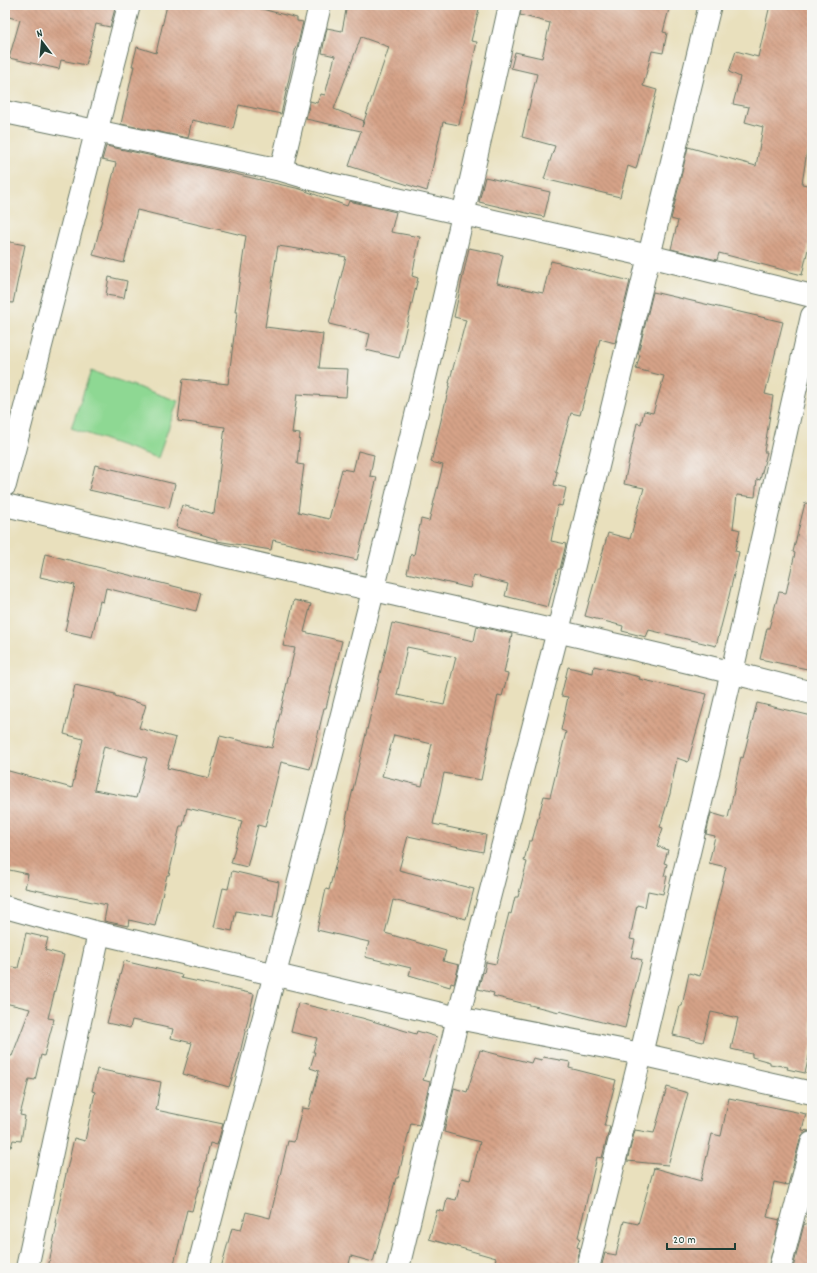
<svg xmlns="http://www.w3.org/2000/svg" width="817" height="1273" viewBox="0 0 817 1273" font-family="Dekko,sans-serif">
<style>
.garden{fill:#8ed893;stroke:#568a64}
.building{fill:url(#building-back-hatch);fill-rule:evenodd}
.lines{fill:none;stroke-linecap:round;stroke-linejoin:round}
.street-casing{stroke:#667664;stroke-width:24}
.street{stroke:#fff;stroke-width:22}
</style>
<defs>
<pattern id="building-back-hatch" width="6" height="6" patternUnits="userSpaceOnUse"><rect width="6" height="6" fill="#d6a388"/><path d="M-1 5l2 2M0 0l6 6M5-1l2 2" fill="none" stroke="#ad8670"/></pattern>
</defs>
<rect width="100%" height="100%" fill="#f6f6f2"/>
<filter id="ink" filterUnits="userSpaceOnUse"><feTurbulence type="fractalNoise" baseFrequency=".025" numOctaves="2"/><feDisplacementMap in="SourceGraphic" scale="8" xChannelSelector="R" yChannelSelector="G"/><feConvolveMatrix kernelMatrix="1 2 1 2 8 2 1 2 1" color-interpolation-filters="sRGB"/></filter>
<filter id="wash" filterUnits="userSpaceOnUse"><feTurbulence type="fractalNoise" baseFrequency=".012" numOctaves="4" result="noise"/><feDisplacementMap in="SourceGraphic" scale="16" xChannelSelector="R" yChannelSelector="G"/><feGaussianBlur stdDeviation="0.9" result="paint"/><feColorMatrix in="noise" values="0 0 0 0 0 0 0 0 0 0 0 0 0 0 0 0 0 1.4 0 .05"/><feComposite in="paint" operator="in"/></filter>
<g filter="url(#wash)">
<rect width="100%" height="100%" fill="#e9e0bd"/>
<path class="garden" d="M91,371L178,401L158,458L71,428Z"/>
<g id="blocks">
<g class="building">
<path d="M5,5H116L110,27L96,24L86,65L61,60L59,69L9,58L20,20L5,16Z"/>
<path d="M167,5H246L297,18V21L303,22L297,48L296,47L281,114L239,105L233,129L192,120L188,138L121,124L134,66H132L137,47L156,53Z"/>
<path d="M347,5H480L471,41L477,42L459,125L443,122L427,191L349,166L361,131L306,119L310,101L317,103L321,94L325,95L335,56L322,53L327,28L342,31ZM361,37L389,47L362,127L364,121L334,109Z"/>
<path d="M522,5H670L663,32L667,33L663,53L652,51L643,86L657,90L636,169L628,166L620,197L544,179L555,146L522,137L537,74L511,68L515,52L542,58L550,23L520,15Z"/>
<path d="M770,5H812V152L807,151L802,184L812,186V232L802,275L719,253L717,260L671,249L678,221L671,219L688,147L756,166L763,127L745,122L749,107L733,104L740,77L729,72L736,51L758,57Z"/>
<path d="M106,146L200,166L300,189L347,206L349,201L396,212L391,232L420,237L412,276L418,278L399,358L366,350L370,334L329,324L346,257L305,249V250L278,246L265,327L323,334L319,368L348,369L346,397L297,394L292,433L300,434L297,464L304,465L298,512L329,519L342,469L353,471L358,451L374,455L370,476L377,477L357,560L273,540L271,550L217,541V539L176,527L182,505L214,514L225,427L178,421L183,379L228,384L237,312H235L246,236L137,210L124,263L93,255L116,163L102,160Z"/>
<path d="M485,177L550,192L544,217L479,202Z"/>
<path d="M5,241L25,245L13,303L5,302Z"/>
<path d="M469,248L503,255L497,283L543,293L551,261L630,281L615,343L600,339L580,415L571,413L555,471L557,472L554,485L566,488L562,506L558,505L551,541L566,544L560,569H558L548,607L505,596L508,584L473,575L470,588L407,573L411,554L414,555L421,519L429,521L443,465L431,462L450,383H449L466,320L454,317Z"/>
<path d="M109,277L127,281L124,298L106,295Z"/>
<path d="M653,292L783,322L765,394L773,396L764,452H767L760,480L757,479L755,497L737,495L733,528L740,530L735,551L739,552L729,596L716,646L649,630L646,637L622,631L623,626L585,616L608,533L630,539L644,488L624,484L637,423L641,424L644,411L653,413L664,376L636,369L640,355L638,354Z"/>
<path d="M95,465L175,484L169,508L89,490Z"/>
<path d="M805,503L812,504V670L760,659L767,628H769L779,592L786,593L795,553L793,552Z"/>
<path d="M45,554L201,593L196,611L106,588L103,602L100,601L92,637L65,631L75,585L40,577Z"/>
<path d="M294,600L311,604L304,632L342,641L326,708H324L310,769L281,762L265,827L258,825L247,867L231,863L242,821L187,808L183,826H180L169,875H167L155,926L129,920L128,926L104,921L107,905L25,888L28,874L5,869V770L72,788L83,739L64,734L75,685L115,694V696L146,705L139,728L176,738L167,768L209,778L220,736L272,748L295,648L283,646ZM104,746L147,758L136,798L94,790Z"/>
<path d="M392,623L474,641L477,626L512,634L504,673L508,674L502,696L498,695L481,780L444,773L433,824L486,835L483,852L408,836L399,870L474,889L466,919L393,900L385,933L446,951L443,961L459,965L454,984L451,983L450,987L409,975L411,968L365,957L369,942L317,930L326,889L329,890L347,820L346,819ZM407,647L456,657L444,705L397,695ZM394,735L432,744L422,786L382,776Z"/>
<path d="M594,666L640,677L639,679L707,694L688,762L677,758L670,794L660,827L663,828L657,846L668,850L664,863L667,864L664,876H667L663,894L648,891L645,907L637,905L630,939L635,940L631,957L642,960L625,1028L559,1011V1012L493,996L494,993L478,989L483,972L484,973L486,962L496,964L509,913L511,914L515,897H518L527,862L524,861L529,841H532L544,796L550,797L566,732L561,730L568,697L561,696L568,667L593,673Z"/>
<path d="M757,703L812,716V1044L805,1073L787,1069L788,1067L770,1064V1062L752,1057V1054L731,1049L738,1018L711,1012L703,1042L673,1035L680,1006H682L689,973L700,976L726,867L709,863L715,836L706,834L711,813L728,818L741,757L743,758Z"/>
<path d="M232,871L279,882L273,918L236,911L232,931L214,927L223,888L228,889Z"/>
<path d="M26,933L48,938L45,950L64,955L48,1018L54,1019L44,1056L41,1055L35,1080L29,1079L20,1115L25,1116L21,1141L13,1140L11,1147L5,1146V1055L12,1056L30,1009L5,1003V965L18,968Z"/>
<path d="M124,961L182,975L181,978L254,994L239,1057L229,1087L183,1074L192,1043L171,1038L173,1029L132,1020L130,1028L107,1023Z"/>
<path d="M298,1003L362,1018L416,1034L417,1031L437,1037L423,1080L430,1082L419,1125L411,1123L398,1178H396L373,1262L351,1256L348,1268H221L232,1228L241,1230L246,1212L270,1218L288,1141L294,1142L302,1108L309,1109L319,1071L310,1068L315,1052H313L317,1038L291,1032Z"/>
<path d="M480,1050L531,1063L533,1058L542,1060L543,1057L570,1062L569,1068L616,1080L604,1126H610L602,1158L597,1157L578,1237L580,1238L577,1247L580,1248L576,1268H493L496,1258L429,1239L437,1210L444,1212L447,1198L456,1200L462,1178L470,1180L480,1142L444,1132L454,1088L467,1092Z"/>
<path d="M97,1069L161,1082L156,1110L223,1124L217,1145L210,1143L200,1186H199L192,1211L187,1210L173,1268H48L57,1224L55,1223L74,1138L85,1141L95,1092L92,1091Z"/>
<path d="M667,1087L688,1093L668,1165L627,1161L635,1130L654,1133Z"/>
<path d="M729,1098L806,1114L802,1130L809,1131L803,1134L800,1140L788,1185L774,1182L767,1217L780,1220L768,1268H601L605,1253L616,1255L624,1221L638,1224L654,1168L701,1181L712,1134L721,1136Z"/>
<path d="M804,1224L812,1225V1268H793Z"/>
</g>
</g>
</g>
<g filter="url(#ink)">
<use href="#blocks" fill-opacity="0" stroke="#667664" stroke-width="1"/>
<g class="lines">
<defs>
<g id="street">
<path d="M5,112L281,170L326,183L649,256L812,296"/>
<path d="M281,170L320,5"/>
<path d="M5,485L129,5"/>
<path d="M5,505C128,533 251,563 374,590C521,623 667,655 812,693"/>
<path d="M5,907L99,933L458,1018L641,1054L812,1093"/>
<path d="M27,1268L99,933"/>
<path d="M198,1268C257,1042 317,817 373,591C422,396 467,201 510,5"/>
<path d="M398,1268L458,1018L558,631L710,5"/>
<path d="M588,1268L641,1054L732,672L812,316"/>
<path d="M780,1268L812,1143"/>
</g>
</defs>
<use href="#street" class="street-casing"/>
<use href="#street" class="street"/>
</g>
</g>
<rect width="817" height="1273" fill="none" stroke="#f6f6f2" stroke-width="20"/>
<g transform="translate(42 42) rotate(344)" stroke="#f6f6f2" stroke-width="3" paint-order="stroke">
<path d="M0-3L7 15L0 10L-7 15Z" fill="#1f3d34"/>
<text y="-6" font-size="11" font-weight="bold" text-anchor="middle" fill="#1f3d34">N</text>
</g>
<path d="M667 1243v6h68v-6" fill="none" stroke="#1f3d34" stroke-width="2"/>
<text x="673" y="1243" font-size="12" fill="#1f3d34" stroke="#f6f6f2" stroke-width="3" paint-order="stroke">20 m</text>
</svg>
